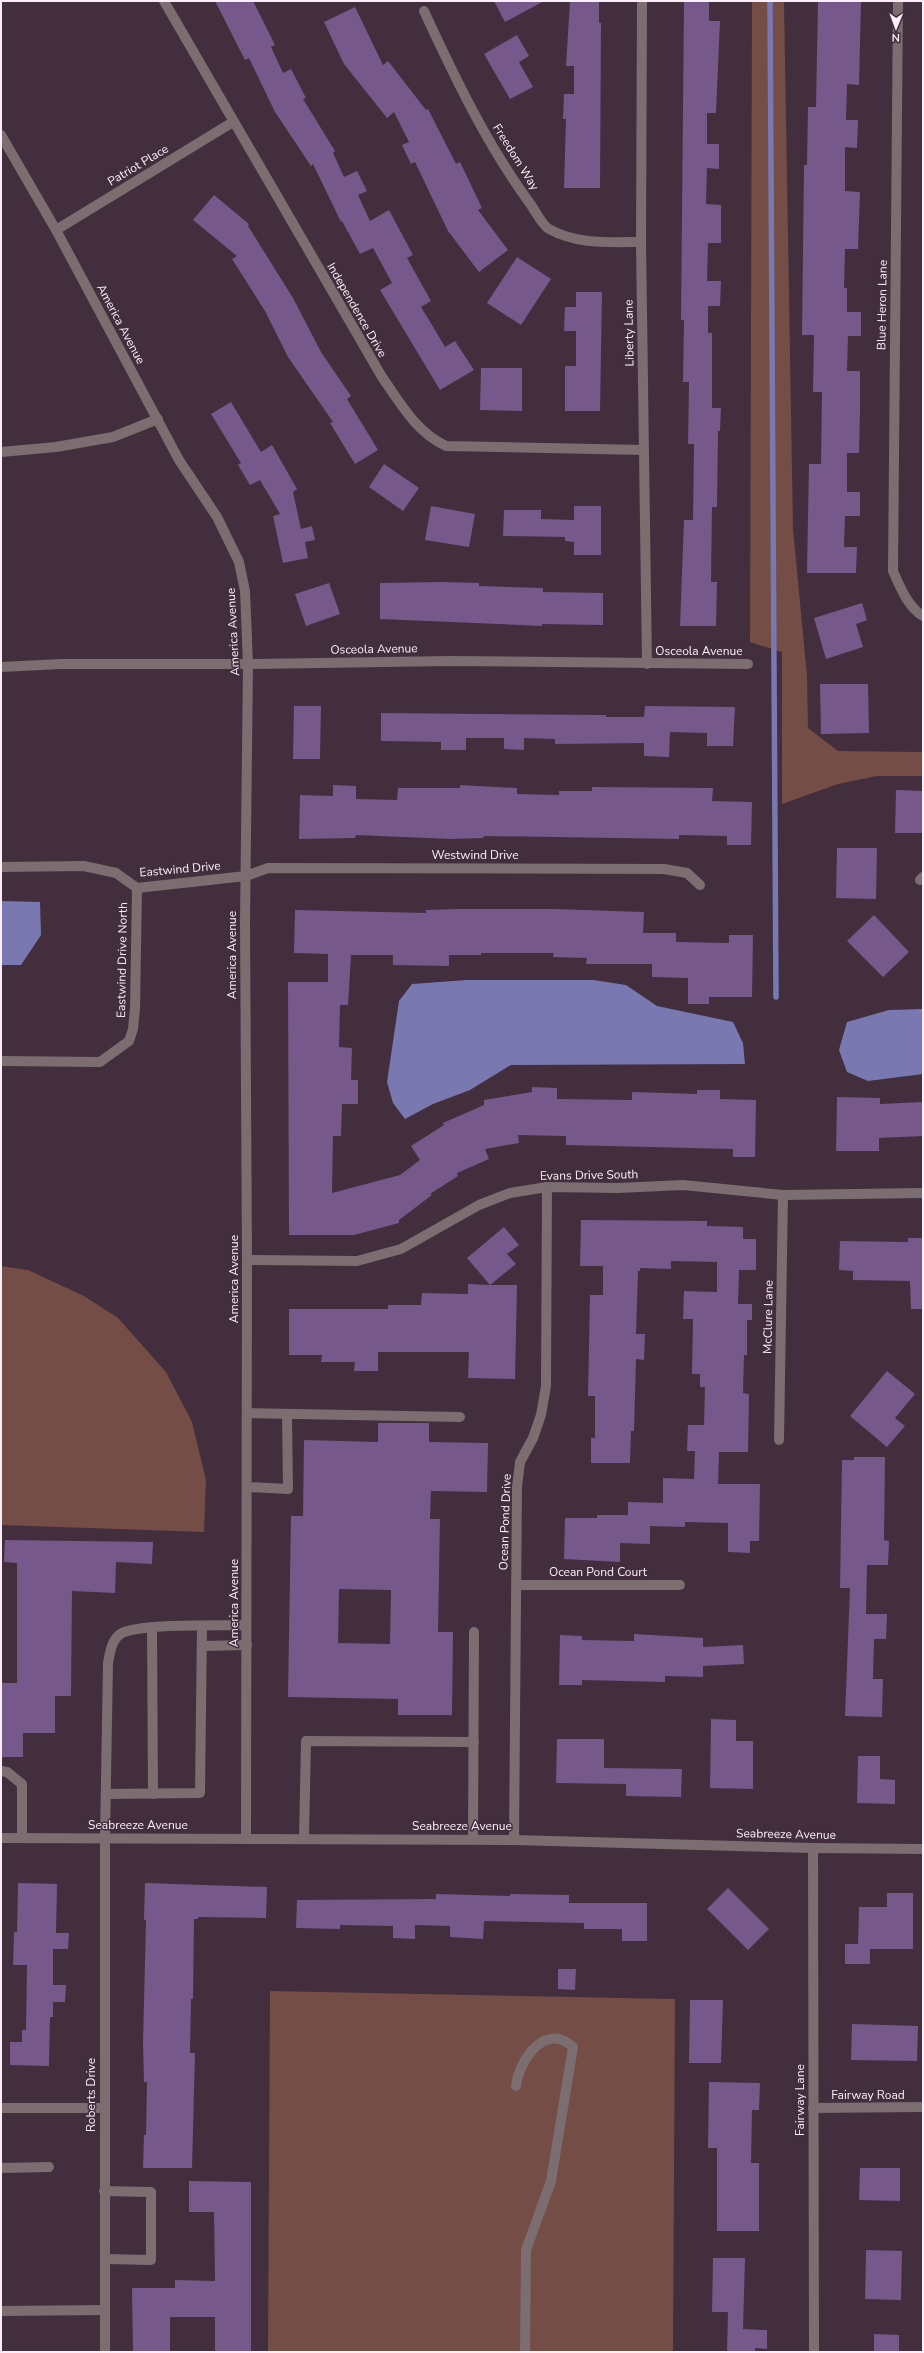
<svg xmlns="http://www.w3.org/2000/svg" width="924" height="2353" viewBox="0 0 924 2353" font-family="'Nunito Sans',sans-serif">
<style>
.green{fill:#734d46}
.water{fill:#7978b0}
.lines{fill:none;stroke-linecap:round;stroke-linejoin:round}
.stream{stroke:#7978b0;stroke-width:5.5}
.building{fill:#76588b;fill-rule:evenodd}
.minor{stroke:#7b6d70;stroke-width:10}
.labels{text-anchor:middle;stroke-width:3;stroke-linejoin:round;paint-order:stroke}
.street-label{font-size:12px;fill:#fceef8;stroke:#422e3d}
</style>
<rect width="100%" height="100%" fill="#422e3d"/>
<g class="green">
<path d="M752,1H784L793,529L807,676L808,728L838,751L923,752V776H877L838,784L782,804V652L750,642Z"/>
<path d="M1,1266L28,1270L84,1296L118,1318L166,1372L192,1422L206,1480L204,1532L1,1525Z"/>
<path d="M270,1991L675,1999L673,2352H268Z"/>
</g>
<g class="water">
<path d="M1,901L40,902L41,935L21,965H1Z"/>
<path d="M467,980H593L626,985L657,1006L733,1022L743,1043L745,1064L511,1065L470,1090L433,1104L405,1119L393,1103L387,1082L399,1001L412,984Z"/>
<path d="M923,1009V1074L868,1081L847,1072L839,1050L847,1022L889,1010Z"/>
</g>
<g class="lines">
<path class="stream" d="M770,1L776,997"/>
</g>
<g class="building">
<path d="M215,1H253L275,45L271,47L283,73L291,69L306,98L303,99L335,151L333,153L344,177L357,171L367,191L358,195L370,221L389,210L413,255L407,258L431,301L421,307L435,330L445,347L455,341L474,370L440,390L380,290L392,283L373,248L360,254L342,221L341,222L313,164L311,166L275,112L249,58L245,60Z"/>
<path d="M494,1H544L505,22Z"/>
<path d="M570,1H599V23H601L600,188H564L566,119H563L564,94H574V66H566Z"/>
<path d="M684,1H709V21H720L716,113H707V144H719V169L707,168L706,204L721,205V243H708L707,281H721L720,306H708V333H712V408H721L720,431H718L717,507H712L711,582H717L716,626H680L684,520H693L694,444H688L689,382H683L684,320H681Z"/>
<path d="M818,1H861L859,85L847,84L846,120H858L857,148L845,147V191L860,192L858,249H845L844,288H847V312H861V336H848L847,371H860V410L859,453H847V492H860V516H845L844,547H857L856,573H807L809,464H821L822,392H813L814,335H802L804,165H807L808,107H816Z"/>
<path d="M355,7L383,65L388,61L426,110L428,109L456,164L460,162L482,208L478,210L508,250L479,272L448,231L415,162L411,164L402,145L409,142L394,112L387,118L344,64L324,22Z"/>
<path d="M517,35L529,56L519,62L533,87L510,99L484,54Z"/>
<path d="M214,195L249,224L248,226L293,298L321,352L351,396L347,399L378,450L355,464L330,423L333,422L288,357L265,311L232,259L237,256L193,220Z"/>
<path d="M517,257L551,279L521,325L487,303Z"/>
<path d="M576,292H602L600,411H565V366H576V331H564L565,307H576Z"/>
<path d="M481,368H522V411L480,410Z"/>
<path d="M231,402L261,452L272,445L297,489L293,492L301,529L312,526L315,540L305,542L308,558L283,563L273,516L280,514L260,480L250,485L238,465L241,463L211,414Z"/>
<path d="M384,464L419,488L403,511L369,487Z"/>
<path d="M431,506L475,514L469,547L425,540Z"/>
<path d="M574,506H601V555H574V542L565,541V537L503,536L504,510H541V519L574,520Z"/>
<path d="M442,582L479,583V586L543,588V592L603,593V625L542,624V626L380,619V583Z"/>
<path d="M329,583L340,614L306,626L295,594Z"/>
<path d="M862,603L867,620L856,624L863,647L826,659L814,618Z"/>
<path d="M820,684H868L869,733L821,734Z"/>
<path d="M294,706H321L320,759H293Z"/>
<path d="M645,706L735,707L733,746H707V733L670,732L669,757L644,756V743L555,744V739L524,738V750L504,749V738H466V750H441V742L381,741V713L606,715V717H644Z"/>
<path d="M333,785L356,786V799L397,800L398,788H460V785L517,788V794L559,795V791H592V787L713,788L712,801L752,802L751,845H727V836L679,835V839L484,836L483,838L451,839L356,835L355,838L299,839L300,795L333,796Z"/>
<path d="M896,790L923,791V833H895Z"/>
<path d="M837,848H877L876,899L836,898Z"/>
<path d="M458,909H554L644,912L643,933H676V942L729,943V935H753L752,997H709V1004H688V978L652,977V964H586L587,958L553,957L554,953H481V955H449V966L393,965V955H351L348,1005H340L339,1047L352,1048L351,1080H358V1104H342L341,1136H333L332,1193L400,1175L420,1160L411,1146L444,1125L443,1123L484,1105V1100L532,1092V1087L557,1088V1099L632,1100V1092L697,1094V1090H720V1099L756,1100L755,1157H733V1149L566,1145V1136L518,1135L519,1143L485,1149L489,1159L457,1173L458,1176L430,1194L432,1195L399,1220V1223L354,1235H289L288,982H328V954L294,953L295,910L426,913V910Z"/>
<path d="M874,915L909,952L883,977L847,941Z"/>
<path d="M837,1097L880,1098V1104L923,1102V1136L879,1138V1151H836Z"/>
<path d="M581,1220L707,1221V1226L743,1227V1239H756V1270H739L738,1304H752V1320H747V1355H744L743,1393L749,1394L748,1452H719L718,1484H760L759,1541H750V1553L728,1552V1523L685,1522V1527L650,1526V1544L620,1543V1562L564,1559L565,1518H597V1515H628V1502L663,1503V1478L694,1479L695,1451H687L688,1425H704L705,1387H700V1374H692L693,1319H683L684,1291L717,1292V1262L671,1261V1269L640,1268V1271H638L636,1334H645L644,1360L636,1359L634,1431H631L630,1463H591V1438H595V1396H588L590,1295H603V1266H580Z"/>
<path d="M504,1227L519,1245L507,1254L516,1264L490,1285H517L515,1379L468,1378L469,1352H378V1371H354L355,1362H321L322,1355H289V1309H388V1305H421L422,1293L468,1294V1284L490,1285L467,1258Z"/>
<path d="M908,1238H923V1309H911L910,1281L853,1280V1271L839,1270L840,1241L908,1242Z"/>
<path d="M887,1371L915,1394L895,1418L905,1426L887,1447L850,1416Z"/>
<path d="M378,1423H429V1442L488,1443L487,1492L431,1491L430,1519H440L438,1632H453L452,1715H398V1699L288,1697L291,1516H303L304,1440L378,1442ZM339,1589L391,1590L390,1644L338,1643Z"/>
<path d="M854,1457H885L884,1540L889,1541L888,1565H867L866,1614H887L886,1639H874L873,1679H883L882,1717L845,1716L850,1588H840L842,1460H854Z"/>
<path d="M5,1540L153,1542L152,1564L116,1562L115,1593L72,1591L71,1696H55V1733H23V1757H1V1683H17V1563L4,1562Z"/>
<path d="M634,1634L703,1638V1647L743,1645L744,1664L703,1666V1677L665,1676V1682L582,1680V1685H559L560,1635L582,1636V1640L634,1641Z"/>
<path d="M711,1719L736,1720V1741H753V1789L710,1788Z"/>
<path d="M557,1739H604V1768L682,1769L681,1797L626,1796V1784L556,1783Z"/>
<path d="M858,1756H880V1779L895,1780V1804L857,1803Z"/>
<path d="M18,1883L57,1884L56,1933H69L68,1949H53V1985H66L65,2002H53V2017H50L49,2066L10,2065V2042H22V2030H26L27,1965H13L14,1932H17Z"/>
<path d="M145,1883L267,1887L266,1918L198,1917V1919H194L193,1999H191L190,2053H195L192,2168H143L144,2135H146L147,2082H144L143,2043L146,1920H144Z"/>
<path d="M728,1888L769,1929L748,1950L707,1909Z"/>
<path d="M887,1893H913V1949H870V1964H845V1944H858L859,1907H887Z"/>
<path d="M436,1894L510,1896V1894L569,1895V1903H647V1941H622V1929H584V1923L484,1921L483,1939L450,1937V1926L415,1925V1939L393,1938V1926L340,1925V1929L296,1928L297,1900L436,1899Z"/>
<path d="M558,1969H576L575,1990L558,1989Z"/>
<path d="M690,2000H723L721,2063H689Z"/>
<path d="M852,2024L918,2026L917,2061L851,2060Z"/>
<path d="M709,2082L760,2083L759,2110H752L751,2163H759V2231H717V2148H708Z"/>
<path d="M860,2168H900V2201L859,2200Z"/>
<path d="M189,2181L251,2182V2352H215V2317H170V2352H133L132,2288H175V2280L215,2281L214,2212H189Z"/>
<path d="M866,2250L902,2251L901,2300L865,2299Z"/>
<path d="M713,2258H745L743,2329L767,2330V2349L755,2348V2352H727L728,2312H712Z"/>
<path d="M874,2334L899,2335V2352H874Z"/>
</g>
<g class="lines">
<g class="minor">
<path d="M164,1L382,377C401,404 416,432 446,446L643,450"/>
<path d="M642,1L641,242L647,664"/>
<path d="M898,1L893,571C900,587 908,607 923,616"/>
<path d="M424,11C455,78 487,145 531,205C536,212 542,225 549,229C578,245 609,242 641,242"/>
<path d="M1,135L56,230L179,460L217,517L239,562L245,591L248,664L245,922L247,1260L246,1838"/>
<path d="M56,230L233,122"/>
<path d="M1,452L56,447L113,437L158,419"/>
<path d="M1,667L61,664H248L450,661L748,664"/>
<path d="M1,867L84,866L116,873L137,888L246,876L268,868L664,869L687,873L700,885"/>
<path d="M920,880L923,877"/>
<path d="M1,1061L100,1062L129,1041L133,1029L135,1009L137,888"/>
<path d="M247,1260L357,1261L401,1249L479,1205L510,1193L547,1187L618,1188L683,1185L783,1195L923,1193"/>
<path d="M247,1413L460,1417"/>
<path d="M779,1440L783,1195"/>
<path d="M247,1487L288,1489L287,1414"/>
<path d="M516,1585H680"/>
<path d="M152,1628L153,1794"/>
<path d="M202,1646L247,1645"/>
<path d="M1,1771L7,1772L22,1784V1838"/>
<path d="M106,1794L200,1793L202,1626"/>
<path d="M1,1838L514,1840L813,1848L923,1849"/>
<path d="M304,1838L306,1741L474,1742"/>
<path d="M473,1839L474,1632"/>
<path d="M514,1840L517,1487L520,1462L533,1438L541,1415L546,1386L547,1187"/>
<path d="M813,1848L814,2352"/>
<path d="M516,2086C519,2060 546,2021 573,2047L551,2181L526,2250L525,2352"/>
<path d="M1,2108H104"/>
<path d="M813,2108L923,2107"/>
<path d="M1,2168L49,2167"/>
<path d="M104,2191L151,2192V2260L105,2259"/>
<path d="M1,2311L105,2310"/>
<path d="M105,2352V1838L108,1663C110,1652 112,1638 122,1633C144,1623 219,1626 246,1625"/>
</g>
</g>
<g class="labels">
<g class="street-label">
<text transform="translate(516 157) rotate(58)" y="4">Freedom Way</text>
<text transform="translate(138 165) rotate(-31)" y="4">Patriot Place</text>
<text transform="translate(882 305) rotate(-89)" y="4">Blue Heron Lane</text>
<text transform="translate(357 310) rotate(60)" y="4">Independence Drive</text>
<text transform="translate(121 324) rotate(62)" y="4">America Avenue</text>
<text transform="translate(629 333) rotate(-91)" y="4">Liberty Lane</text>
<text transform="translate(233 632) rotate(-93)" y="4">America Avenue</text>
<text transform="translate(374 649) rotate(-1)" y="4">Osceola Avenue</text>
<text x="699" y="655">Osceola Avenue</text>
<text x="475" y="859">Westwind Drive</text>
<text transform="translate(180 869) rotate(-5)" y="4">Eastwind Drive</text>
<text transform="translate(232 955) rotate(-90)" y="4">America Avenue</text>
<text transform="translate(122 960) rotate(-89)" y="4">Eastwind Drive North</text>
<text transform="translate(589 1175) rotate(-1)" y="4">Evans Drive South</text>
<text transform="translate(234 1279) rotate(-90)" y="4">America Avenue</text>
<text transform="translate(768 1317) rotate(-89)" y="4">McClure Lane</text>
<text transform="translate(505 1522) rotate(-88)" y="4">Ocean Pond Drive</text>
<text x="598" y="1576">Ocean Pond Court</text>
<text transform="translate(234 1603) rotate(-90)" y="4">America Avenue</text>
<text x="138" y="1829">Seabreeze Avenue</text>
<text x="462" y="1830">Seabreeze Avenue</text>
<text transform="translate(786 1834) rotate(1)" y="4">Seabreeze Avenue</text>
<text transform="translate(91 2095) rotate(-90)" y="4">Roberts Drive</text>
<text x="868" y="2099">Fairway Road</text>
<text transform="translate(800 2100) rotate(-90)" y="4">Fairway Lane</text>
</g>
</g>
<rect width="924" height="2353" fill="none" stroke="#fceef8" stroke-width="4"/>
<g transform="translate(896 28) rotate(181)" stroke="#422e3d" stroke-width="3" paint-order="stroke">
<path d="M0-3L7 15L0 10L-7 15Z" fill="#fceef8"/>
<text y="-6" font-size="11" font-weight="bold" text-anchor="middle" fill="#fceef8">N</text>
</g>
</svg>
